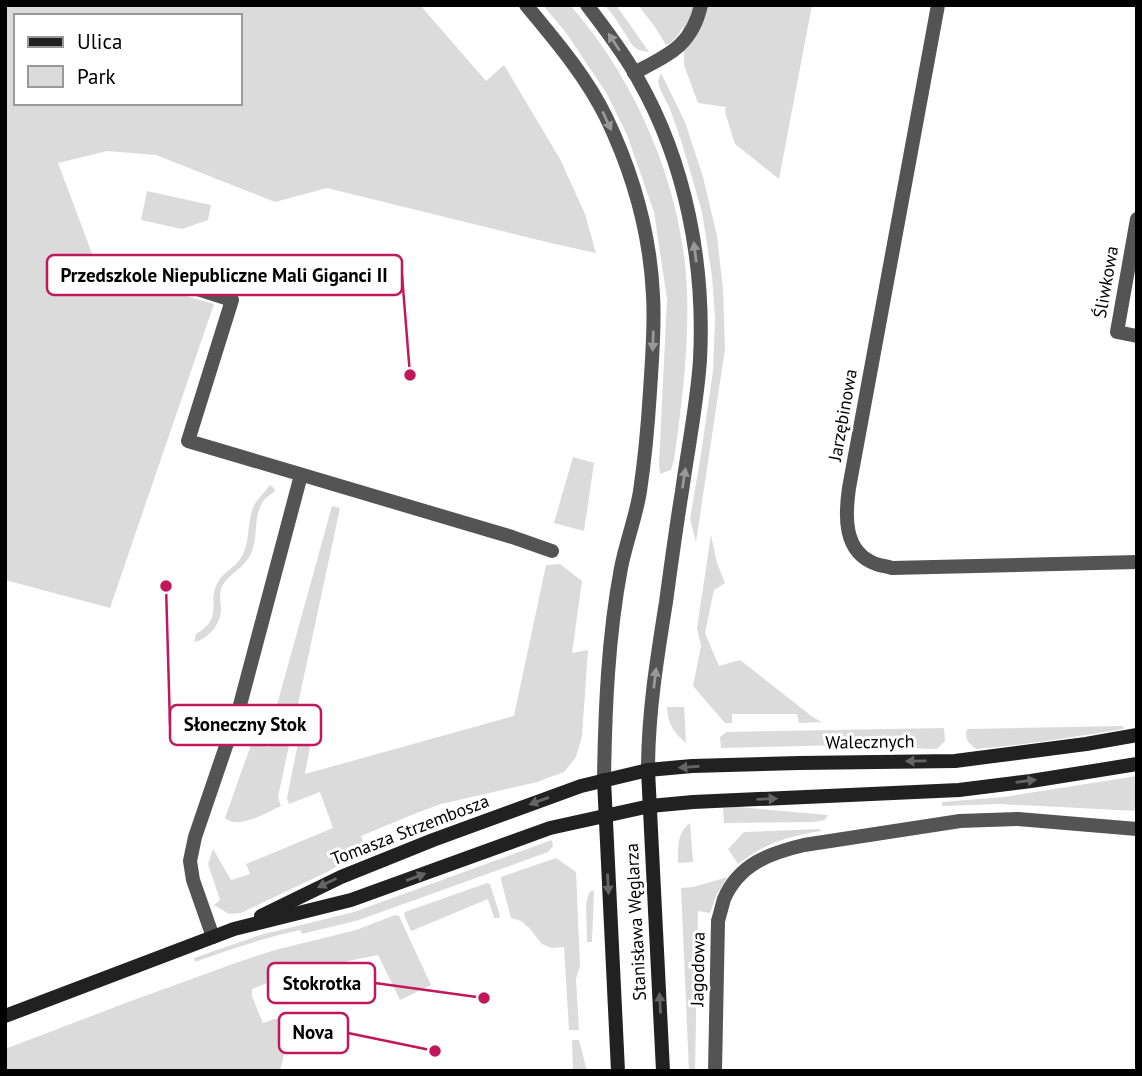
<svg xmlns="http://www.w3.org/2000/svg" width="1142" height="1076" viewBox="0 0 1142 1076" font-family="'PT Sans',sans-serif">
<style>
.green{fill:#dbdbdb;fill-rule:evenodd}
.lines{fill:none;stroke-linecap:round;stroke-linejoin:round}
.street{stroke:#545454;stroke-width:14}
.secondary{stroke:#212121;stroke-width:14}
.oneway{fill:#989898}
.oneway2{fill:#646464}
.labels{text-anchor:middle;stroke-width:6;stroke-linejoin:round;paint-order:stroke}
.street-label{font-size:18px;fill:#000;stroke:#fff}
.leader{fill:none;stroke:#c2185b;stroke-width:2.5}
.callout-dot{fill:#c2185b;stroke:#fff;stroke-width:2.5}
.callout{fill:#fff;stroke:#c2185b;stroke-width:2.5}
.callout-label{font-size:19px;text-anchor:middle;font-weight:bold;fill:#000}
</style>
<rect width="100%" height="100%" fill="#fff"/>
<g class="green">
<path d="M5,5H420L486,81L504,65L560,159L585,214L596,253L555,244L327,188L275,202L156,155L107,151L58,163L99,272L214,304L110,608L5,580ZM16,16H240V103H16Z"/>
<path d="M543,5H570C637,81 683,189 687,291C689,348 682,404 674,460L671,470L660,474L659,464L667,299L654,212L627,135L607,94L567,34Z"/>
<path d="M605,5H616L649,52L638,50L633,46L615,18Z"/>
<path d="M638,5H812L779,179L735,144L725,112L726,107L698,103L684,65L683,27C679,33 675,42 666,45L655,27Z"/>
<path d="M661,73L685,122L703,177L717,236L723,289L725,349L696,542L690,519L701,454L713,371L715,318L712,276L702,212L681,140L670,109L660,89L658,81Z"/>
<path d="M147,191L211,205L208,220L182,229L141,220Z"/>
<path d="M573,457L594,463L584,531L554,523Z"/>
<path d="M270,485L275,489L274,492C250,506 260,529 252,551C245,570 227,573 221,589C219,597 221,604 221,611C220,625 207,640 194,642L196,634C225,617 206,603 218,582C224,571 237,567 243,554C251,538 246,518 256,502C260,496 266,491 270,485Z"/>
<path d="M332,506L340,508L295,718L275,712Z"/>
<path d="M711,535L717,563L725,583L714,590L705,633L719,666L740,660L814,718L822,722L799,723L797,714H732V723H725L693,686L701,646L697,628Z"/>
<path d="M560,564L582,581L572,653L588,650L582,736L576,757L564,772L537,782L441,804L419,812L361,836L366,849L329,871L241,913L229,914L214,905L220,900L208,864L213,849L231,880L250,874L246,864L333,828L320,792L289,804L287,798L302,723L315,720L305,774L514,716L546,565Z"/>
<path d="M667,707H684L686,743C673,732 668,724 667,707Z"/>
<path d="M275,722L293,727L278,797L281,806C265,813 240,830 225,818L252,742L268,747Z"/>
<path d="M1123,726L1124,729C1075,737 1026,745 976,749C968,743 964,738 967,729Z"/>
<path d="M944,728L945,741L937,749H931L846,745L721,748L720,737L726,732Z"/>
<path d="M1137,776V811L999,804L942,806V802L1004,797Z"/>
<path d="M738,807L828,815L825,820L814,822L724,823L723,808Z"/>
<path d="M690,823L693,862L678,863C678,848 677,832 690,823Z"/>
<path d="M820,829L821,831C785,837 768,842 738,864L728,849L744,832Z"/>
<path d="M552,840L553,846L548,852L359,920L302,934L300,930C264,938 230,949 195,962L194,958L260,935L354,912Z"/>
<path d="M556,858L576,872L580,966L576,979L579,1030H569L564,947L552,948L542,944L529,928L521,921L511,918L501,880V877Z"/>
<path d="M728,877L717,894L710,913L698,911L695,1071H689L681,888L693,887Z"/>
<path d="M487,883L490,884L500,916L499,918H494L488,899L411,931L404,915L405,912Z"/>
<path d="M590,891H594L592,942H587L586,903Z"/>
<path d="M395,915L399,916L431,985L400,1000L378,955L294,972L252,989V996L263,1023C272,1020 279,1016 288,1020L291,1026L280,1071H5V1049L131,1001L241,961L275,950L356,930Z"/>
<path d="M572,1040H579L587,1071H573Z"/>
</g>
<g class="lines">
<g class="street">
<path d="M526,5C555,40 586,76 606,117C633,173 650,234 653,295C655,327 652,359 650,391C648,424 645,458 640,491C636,517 626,542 621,568C608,637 605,710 604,780"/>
<path d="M587,5C605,29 624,53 638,79C686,163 705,264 700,360C697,404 688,448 682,491C676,528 671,565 666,602C657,658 648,714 648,770"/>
<path d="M938,5L849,488C845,516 843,552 876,564C881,566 887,566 892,568L1137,562"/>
<path d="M634,73C668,55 692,46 701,5"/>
<path d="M1137,219L1117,332L1137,336"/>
<path d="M160,277L232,300L188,441L512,537L552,551"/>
<path d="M213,937L193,880L190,861L195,837L240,705L301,475"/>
<path d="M715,1071L718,921C720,914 722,906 724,899C739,864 770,853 804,845L960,821L988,820L1018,819L1137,829"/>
</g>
<g class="secondary">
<path d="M648,770L663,1071"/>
<path d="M604,780L618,1071"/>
<path d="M261,916L341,877L433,840L581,786L648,770L692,766L799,763L955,761L1086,744L1137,735"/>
<path d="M5,1016L234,929L351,900L550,828L650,806L693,802L959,790L1031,781L1137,764"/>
</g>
</g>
<defs><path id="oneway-solid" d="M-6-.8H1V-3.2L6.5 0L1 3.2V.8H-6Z" transform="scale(1.75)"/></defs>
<g class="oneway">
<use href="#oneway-solid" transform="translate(614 42) rotate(-123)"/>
<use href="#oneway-solid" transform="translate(607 121) rotate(65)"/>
<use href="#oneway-solid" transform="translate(695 252) rotate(-97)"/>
<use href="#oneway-solid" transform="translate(653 341) rotate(92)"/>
<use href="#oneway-solid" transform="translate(684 478) rotate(-81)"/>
<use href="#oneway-solid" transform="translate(655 678) rotate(-83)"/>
</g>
<g class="oneway2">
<use href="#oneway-solid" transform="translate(916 761) rotate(179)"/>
<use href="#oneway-solid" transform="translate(689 767) rotate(176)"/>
<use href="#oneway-solid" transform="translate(1026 781) rotate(-8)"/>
<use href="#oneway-solid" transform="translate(767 799) rotate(-2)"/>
<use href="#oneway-solid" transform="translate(539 801) rotate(160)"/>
<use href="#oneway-solid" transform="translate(416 877) rotate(-20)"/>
<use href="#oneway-solid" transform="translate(327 883) rotate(154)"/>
<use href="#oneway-solid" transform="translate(608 884) rotate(87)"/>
<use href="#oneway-solid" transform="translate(660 1003) rotate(-93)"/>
</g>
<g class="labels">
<g class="street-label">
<text transform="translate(1106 282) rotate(-80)" y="6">Śliwkowa</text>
<text transform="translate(843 415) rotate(-80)" y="6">Jarzębinowa</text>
<text transform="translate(870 742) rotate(-1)" y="6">Walecznych</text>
<text transform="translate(410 830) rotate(-21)" y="6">Tomasza Strzembosza</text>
<text transform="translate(636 922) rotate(-93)" y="6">Stanisława Węglarza</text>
<text transform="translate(698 969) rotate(-89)" y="6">Jagodowa</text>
</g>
</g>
<path class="leader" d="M410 375L402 275M166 586L170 725M484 998L375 983M435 1051L348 1033"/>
<g class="callout-dot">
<circle cx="410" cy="375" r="7"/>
<circle cx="166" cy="586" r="7"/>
<circle cx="484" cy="998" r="7"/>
<circle cx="435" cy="1051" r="7"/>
</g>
<g class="callout">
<rect x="47" y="255" width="355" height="40" rx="7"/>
<rect x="170" y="705" width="151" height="40" rx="7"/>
<rect x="268" y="963" width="107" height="40" rx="7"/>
<rect x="279" y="1013" width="69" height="40" rx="7"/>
</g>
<g class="callout-label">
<text x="224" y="282">Przedszkole Niepubliczne Mali Giganci II</text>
<text x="245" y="731">Słoneczny Stok</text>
<text x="322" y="990">Stokrotka</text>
<text x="313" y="1039">Nova</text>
</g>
<rect width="1142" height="1076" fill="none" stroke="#000000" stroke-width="14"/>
<rect x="14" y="14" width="228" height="91" fill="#ffffff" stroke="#999999" stroke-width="2"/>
<rect x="28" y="37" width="35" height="10" fill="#212121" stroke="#999999" stroke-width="2"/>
<text x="77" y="49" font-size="21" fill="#000000">Ulica</text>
<rect x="28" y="66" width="35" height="21" fill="#dbdbdb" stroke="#999999" stroke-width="2"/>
<text x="77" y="84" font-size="21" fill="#000000">Park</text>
</svg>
